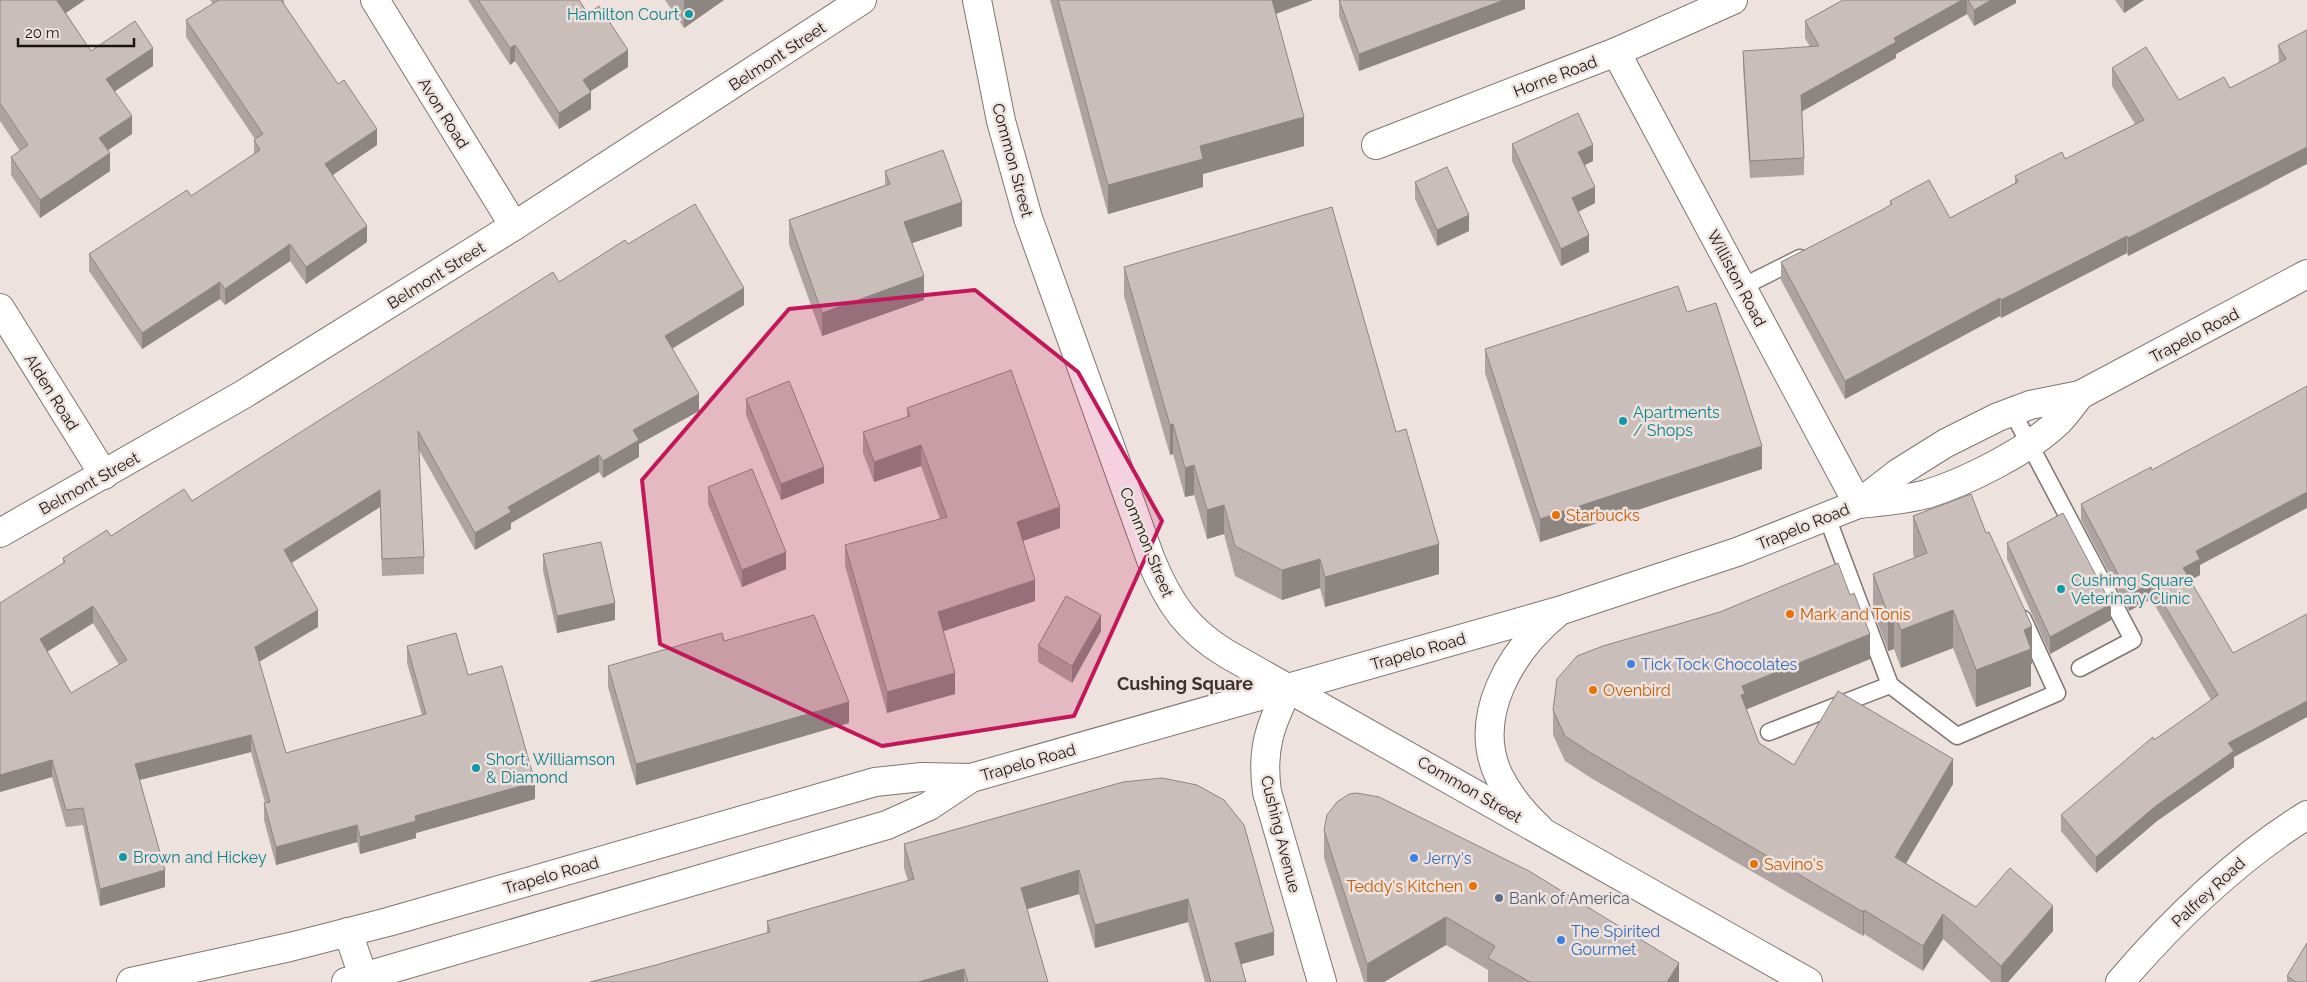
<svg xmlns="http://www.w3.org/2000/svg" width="2307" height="982" viewBox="0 0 2307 982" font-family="Raleway,sans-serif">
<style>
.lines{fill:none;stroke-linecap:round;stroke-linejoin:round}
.lane-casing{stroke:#7f7571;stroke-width:19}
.street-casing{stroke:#7f7571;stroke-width:30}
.secondary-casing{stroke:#7f7571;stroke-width:30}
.primary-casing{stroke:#7f7571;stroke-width:30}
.lane{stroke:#fff;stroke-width:16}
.street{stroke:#fff;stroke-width:28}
.secondary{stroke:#fff;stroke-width:28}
.primary{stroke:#fff;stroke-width:28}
.wall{fill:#aea3a0;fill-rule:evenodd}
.shaded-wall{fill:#8d8582}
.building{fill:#cabeba;stroke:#8d8582;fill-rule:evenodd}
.marked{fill:#c2185b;fill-opacity:0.2;stroke:#c2185b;stroke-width:4;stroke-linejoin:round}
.culture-dot{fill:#0f9aa8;stroke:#ede2dd;stroke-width:2}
.food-dot{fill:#e8710a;stroke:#ede2dd;stroke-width:2}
.shop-dot{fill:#3f7fe0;stroke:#ede2dd;stroke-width:2}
.service-dot{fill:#5c6f8a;stroke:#ede2dd;stroke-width:2}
.labels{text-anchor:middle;stroke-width:5;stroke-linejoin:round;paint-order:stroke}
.culture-label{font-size:16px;fill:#0d838f;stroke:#ede2dd;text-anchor:start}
.street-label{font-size:16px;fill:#191513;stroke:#ede2dd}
.food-label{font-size:16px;fill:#c56008;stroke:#ede2dd;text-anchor:start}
.shop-label{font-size:16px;fill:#366cbe;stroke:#ede2dd;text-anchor:start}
.service-label{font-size:16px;fill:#4e5e75;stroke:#ede2dd;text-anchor:start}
.neighbourhood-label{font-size:18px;font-weight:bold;fill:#3c3330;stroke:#ede2dd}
</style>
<rect width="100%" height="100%" fill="#ede2dd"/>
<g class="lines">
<defs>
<g id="lane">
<path d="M1742,287L1800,258"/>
<path d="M2012,411L2133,640L2080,668"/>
<path d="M1827,517L1890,685L1957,736L2057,693L2023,619"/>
<path d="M1769,732L1890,685"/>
</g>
<g id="street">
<path d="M375,0L514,226"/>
<path d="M1616,52L1858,504"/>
<path d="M1376,145L1616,52L1733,0"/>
<path d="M0,308L104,475"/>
<path d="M1289,687C1270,725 1261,749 1267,792L1322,982"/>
<path d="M348,932L365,982"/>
<path d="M2120,982C2175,918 2235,860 2307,815"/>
</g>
<g id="secondary">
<path d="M977,0L1001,121L1028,218L1151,560C1169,603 1187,630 1227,654L1808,982"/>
<path d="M0,533L244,394L514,226L862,0"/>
</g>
<g id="primary">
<path d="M1858,504C1881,502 1904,500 1927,494C1966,482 2028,451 2058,422C2066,414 2073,404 2080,395"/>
<path d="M1539,828C1523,813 1509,796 1499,776C1471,717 1511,651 1556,614"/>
<path d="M131,982L290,947L388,922L875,782L922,777L971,778"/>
<path d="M346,982L887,825L929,806L971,778L1562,610L1737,552L1858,504L1898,473L1946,443L1998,417L2030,405L2080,395L2307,274"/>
</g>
</defs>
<use href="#lane" class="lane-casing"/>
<use href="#street" class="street-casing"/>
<use href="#secondary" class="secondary-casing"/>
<use href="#primary" class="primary-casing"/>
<use href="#lane" class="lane"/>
<use href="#street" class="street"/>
<use href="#secondary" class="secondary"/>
<use href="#primary" class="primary"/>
</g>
<g class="wall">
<path d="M0,0L66,13L91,51L153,66L115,91L132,134L108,150L110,171L40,218L11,175V157L20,151L0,121Z"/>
<path d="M210,0H284V4L377,145L333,175L367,242L306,284L290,261L225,305L220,299L142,349L89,271V254L191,196L254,154V140L255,139L186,37V20L213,4Z"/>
<path d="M468,0H579L588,14L628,67L590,91L591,109L559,129L515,61L510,65Z"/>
<path d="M665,0H724L684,28Z"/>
<path d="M1050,0H1313L1276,14L1304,146L1203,174V187L1108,214Z"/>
<path d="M1339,0H1525V9L1359,71L1339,16Z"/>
<path d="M1843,0H2016V3L1974,26L1967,14L1896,54V58L1802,111L1804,158V175L1750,178L1743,67V51L1810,47L1805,38V21Z"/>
<path d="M2115,0H2144L2124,13Z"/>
<path d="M2307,30L2270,184L2128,256L2127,253L2001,318L2000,316L1845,399L1781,280V262L1882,210L1890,205V201L1950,218L2015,183V176L2065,159L2135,124L2112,86V68L2179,100L2230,88L2279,63L2278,45Z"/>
<path d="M1512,144L1593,161L1585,165L1595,203L1578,212L1589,252L1561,266L1512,161Z"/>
<path d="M885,171L962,226L912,243L924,300L822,336L789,244V220L885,185Z"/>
<path d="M1415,182L1469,231L1437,246L1415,199Z"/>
<path d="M628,244L744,305L672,348L699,411L639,444V457L603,478L599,472L511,523V529L475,550L419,450L424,557V574L382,576L380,507L292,563L318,627L259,662L286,753L422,715L407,663V646L468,675L535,799L416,833V838L360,854L357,842L276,865L264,820V803H265L251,752L140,780L165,887L100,906L83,825L66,827L52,777L0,792L63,563V558L111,536L192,501L559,282ZM93,623L119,665L71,693L47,652Z"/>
<path d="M1124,267L1396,432L1439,574L1325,607L1320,588L1282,600L1235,576L1224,534L1207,539L1194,495L1185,497L1173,454L1170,455L1124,296Z"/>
<path d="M1687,312L1762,469L1540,542L1485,373V349Z"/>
<path d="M746,399L824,483L781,500L746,415Z"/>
<path d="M907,408L1060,528L1023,541L1035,601L943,631L955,694L887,713L845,566V545L940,519L921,466L874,482L863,453V432L907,417Z"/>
<path d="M708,487L786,569L742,587L708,504Z"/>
<path d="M2081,504L2200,565V575L2190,580L2234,757V767L2157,821L2096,873L2061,831V815L2154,740L2211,700L2151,599L2129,611L2081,520Z"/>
<path d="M1913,516L2032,663L2031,664V686L1976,707L1953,648L1901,668L1894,649L1888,651L1873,611V574L1914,558L1913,553Z"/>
<path d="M2007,543L2111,620L2050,654L2007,559Z"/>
<path d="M543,554L615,620L557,633L543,571Z"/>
<path d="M1101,631L1072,683L1038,662V646Z"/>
<path d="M724,641L849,723L636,785L608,687V666Z"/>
<path d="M1870,659L1746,709L1759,743L1794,765L1953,784L1906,863L1976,907L2053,931L2008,982H1991L1943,939L1923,971L1864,934L1863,936L1591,778L1565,761L1553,735V710Z"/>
<path d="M1123,782L1274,955L1241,964L1246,982H1205L1188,922L1095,948L1079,894L1027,909L1048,982H590L656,965L767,933V921L908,881L904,868V844Z"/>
<path d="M1324,830L1679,982H1488V970L1446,945L1384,982H1364L1324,858Z"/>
<path d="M2287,976L2307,982H2287Z"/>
</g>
<g class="shaded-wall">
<path d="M58,0H85L57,19V1Z"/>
<path d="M684,0H724L684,28Z"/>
<path d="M1269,0H1313L1269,16Z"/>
<path d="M1504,0H1525V9L1359,71V54Z"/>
<path d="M1962,0H1967V14L1896,54V58L1801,112V95L1894,38Z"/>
<path d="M1991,0H2016V3L1974,26V10Z"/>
<path d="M2124,0H2144L2124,13Z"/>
<path d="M515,45V61L510,65V48Z"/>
<path d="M153,48V66L106,97V79Z"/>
<path d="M628,50V67L583,96V80Z"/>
<path d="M591,92V109L559,129V113Z"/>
<path d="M132,116V134L99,156V138Z"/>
<path d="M1304,117V146L1203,174V187L1108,214V185L1200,146Z"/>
<path d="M377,129V145L325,180V164Z"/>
<path d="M1593,145V161L1578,168V152Z"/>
<path d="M2307,147V164L2128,256V238Z"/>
<path d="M110,153V171L40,218V200Z"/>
<path d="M1595,187V203L1572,215V198Z"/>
<path d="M962,202V226L904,246V222Z"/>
<path d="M1469,215V231L1437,246V230Z"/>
<path d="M367,226V242L306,284V267Z"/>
<path d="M1589,235V252L1561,266V249Z"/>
<path d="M2127,236V253L2001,318V300Z"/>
<path d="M290,244V261L225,305V289Z"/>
<path d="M924,276V300L822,336V313Z"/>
<path d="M220,282V299L142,349V333Z"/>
<path d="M744,288V305L665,353V336Z"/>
<path d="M2000,298V316L1845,399V381Z"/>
<path d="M699,394V411L639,444V457L603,478V461L633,430Z"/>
<path d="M1173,424V454L1170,455V425Z"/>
<path d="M921,445V466L874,482V462Z"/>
<path d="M1762,446V469L1540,542V519Z"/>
<path d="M599,455V472L511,523V529L475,550V533L508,507Z"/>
<path d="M1194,465V495L1185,497V468Z"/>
<path d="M824,467V483L781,500V484Z"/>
<path d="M380,490V507L284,567V550Z"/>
<path d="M2307,492V508L2200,565V575L2183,584V568L2196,551Z"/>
<path d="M1224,505V534L1207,539V510Z"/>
<path d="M1060,507V528L1017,543V522Z"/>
<path d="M1439,544V574L1325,607V577Z"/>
<path d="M786,552V569L742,587V570Z"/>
<path d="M1320,559V588L1282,600V570Z"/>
<path d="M1035,580V601L938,633V612Z"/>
<path d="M2151,583V599L2129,611V595Z"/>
<path d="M615,603V620L557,633V616Z"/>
<path d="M2111,604V620L2050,654V637Z"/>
<path d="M93,606V623L40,656V639Z"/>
<path d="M318,610V627L255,664V647Z"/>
<path d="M1953,610V648L1901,668V630Z"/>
<path d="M1894,612V649L1888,651V614Z"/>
<path d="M1101,615V631L1072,683V666Z"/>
<path d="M2032,626V663L2031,664V686L1976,707V670L2024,630Z"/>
<path d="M1870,634V659L1745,710L1741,695L1742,686Z"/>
<path d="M955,673V694L887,713V692Z"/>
<path d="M2307,701V717L2234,757V767L2157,821L2096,873V857L2228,743Z"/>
<path d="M849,702V723L636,785V764Z"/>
<path d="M251,735V752L135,781V764Z"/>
<path d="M1953,759V784L1895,882V857Z"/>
<path d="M52,760V777L0,792V775Z"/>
<path d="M535,782V799L416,833V838L360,854V837L415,816Z"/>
<path d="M357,825V842L276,865V847Z"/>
<path d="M165,870V887L100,906V889Z"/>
<path d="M1079,870V894L1021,911V888Z"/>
<path d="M1188,899V922L1095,948V925Z"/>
<path d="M2053,906V931L2008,982H2001V966Z"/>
<path d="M1864,910V934L1863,936V912Z"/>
<path d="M1943,914V939L1923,971V946Z"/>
<path d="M1446,917V945L1384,982H1367V964Z"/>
<path d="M1274,932V955L1235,966V943Z"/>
<path d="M1679,963V982H1667Z"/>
<path d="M964,969V982H918Z"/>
</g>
<g class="building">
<path d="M0,0H58L57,1L91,51L135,21L153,48L106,79L132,116L99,138L110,153L40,200L11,157L28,145L0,103Z"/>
<path d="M219,0H281L338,84L344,80L377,129L325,164L367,226L306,267L290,244L225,289L220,282L142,333L89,254L187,190L191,196L260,150L254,140L263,134L186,20Z"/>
<path d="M478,0H579L588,14L599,6L628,50L583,80L591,92L559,113L515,45L510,48Z"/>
<path d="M1058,0H1272L1304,117L1200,146L1203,159L1108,185Z"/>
<path d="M1339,0H1504L1359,54Z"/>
<path d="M1843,0H1962L1894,38L1896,42L1801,95L1804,158L1750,161L1743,51L1819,46L1805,21Z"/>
<path d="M1968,0H1991L1974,10Z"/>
<path d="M2307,30V147L2128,238L2127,236L2001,300L2000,298L1845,381L1781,262L1882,210L1892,204L1890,201L1929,180L1950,218L2018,182L2015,176L2062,152L2065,159L2144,120L2112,68L2146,47L2179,100L2224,77L2230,88L2286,59L2278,45Z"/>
<path d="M1578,113L1593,145L1578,152L1595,187L1572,198L1589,235L1561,249L1512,144Z"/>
<path d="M943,150L962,202L904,222L924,276L822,313L789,220L890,184L885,171Z"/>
<path d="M1447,167L1469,215L1437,230L1415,182Z"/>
<path d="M695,204L744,288L665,336L699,394L633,430L639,440L603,461L599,455L508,507L511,512L475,533L418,431L424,557L382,559L380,490L284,550L318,610L255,647L286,753L426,714L407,646L456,633L468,675L502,666L535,782L415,816L416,821L360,837L357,825L276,847L264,803L270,802L251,735L135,764L165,870L100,889L83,808L66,810L52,760L0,775V603L65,562L63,558L107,530L111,536L184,489L192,501L553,272L559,282L625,240L628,244ZM93,606L127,660L71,693L40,639Z"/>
<path d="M1332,207L1396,432L1406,429L1439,544L1325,577L1320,559L1282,570L1235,546L1224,505L1207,510L1194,465L1185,468L1173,424L1170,425L1124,267Z"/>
<path d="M1678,286L1687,312L1716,303L1762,446L1540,519L1485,349Z"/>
<path d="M1011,370L1060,507L1017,522L1035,580L938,612L955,673L887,692L845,545L947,517L921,445L874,462L863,432L910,416L907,408Z"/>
<path d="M789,381L824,467L781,484L746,399Z"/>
<path d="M2307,386V492L2196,551L2200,559L2183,568L2233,653L2307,614V701L2228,743L2234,751L2157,805L2096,857L2061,815L2153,737L2154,740L2218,695L2151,583L2129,595L2081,504L2151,467L2152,470Z"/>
<path d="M752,469L786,552L742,570L708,487Z"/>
<path d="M1971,494L1986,533L1989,532L2032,626L2024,630L2031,649L1976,670L1953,610L1901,630L1894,612L1888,614L1873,574L1927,553L1913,516Z"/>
<path d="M2063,513L2111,604L2050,637L2007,543Z"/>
<path d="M601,542L615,603L557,616L543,554Z"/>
<path d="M1838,563L1850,595L1854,593L1870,634L1742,686L1745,694L1741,695L1759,743L1794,765L1838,691L1953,759L1895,857L1976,907L2010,868L2053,906L2001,966L1943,914L1923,946L1864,910L1863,912L1591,753L1565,736L1553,710L1557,679L1577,656L1603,646L1720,612Z"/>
<path d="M1066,596L1101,615L1072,666L1038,646Z"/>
<path d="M814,615L849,702L636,764L608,666L722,633L724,641Z"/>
<path d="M1162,778L1197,785L1224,800L1244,825L1274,932L1235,943L1246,982H1211L1188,899L1095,925L1079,870L1021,888L1048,982H968L964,969L918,982H590L656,965L770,932L767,921L914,879L904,844L1123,782Z"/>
<path d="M1357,793L1379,797L1529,871L1679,963L1667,982H1530L1488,958L1495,946L1446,917L1367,964L1324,830L1327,815L1337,802L1349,794Z"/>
<path d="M2307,943V982H2296L2287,976Z"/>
</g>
<path class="marked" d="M975,290L1078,372L1162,521L1074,716L882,746L660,644L642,480L789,309Z"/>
<g class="culture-dot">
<circle cx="689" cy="14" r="5"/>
<circle cx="1623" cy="421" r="5"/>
<circle cx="2061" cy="589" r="5"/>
<circle cx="476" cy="768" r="5"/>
<circle cx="123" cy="857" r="5"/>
</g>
<g class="food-dot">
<circle cx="1556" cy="515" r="5"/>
<circle cx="1790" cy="614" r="5"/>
<circle cx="1593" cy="690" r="5"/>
<circle cx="1754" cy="864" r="5"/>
<circle cx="1473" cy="886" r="5"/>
</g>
<g class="shop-dot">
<circle cx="1631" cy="664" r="5"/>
<circle cx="1414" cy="858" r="5"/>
<circle cx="1561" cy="940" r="5"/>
</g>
<circle class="service-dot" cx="1499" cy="898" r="5"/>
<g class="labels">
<g class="culture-label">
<text x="679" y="20" text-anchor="end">Hamilton Court</text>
<text x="1633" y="418">Apartments<tspan x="1633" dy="18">/ Shops</tspan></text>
<text x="2071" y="586">Cushimg Square<tspan x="2071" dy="18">Veterinary Clinic</tspan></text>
<text x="486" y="765">Short, Williamson<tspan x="486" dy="18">&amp; Diamond</tspan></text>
<text x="133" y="863">Brown and Hickey</text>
</g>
<g class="street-label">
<text transform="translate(777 56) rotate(-33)" y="6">Belmont Street</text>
<text transform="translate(1555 76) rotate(-21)" y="6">Horne Road</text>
<text transform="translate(444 113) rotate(58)" y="6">Avon Road</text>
<text transform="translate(1013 160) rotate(75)" y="6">Common Street</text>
<text transform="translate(436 275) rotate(-32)" y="6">Belmont Street</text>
<text transform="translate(1737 278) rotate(62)" y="6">Williston Road</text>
<text transform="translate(2194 335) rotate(-28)" y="6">Trapelo Road</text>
<text transform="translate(52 392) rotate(58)" y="6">Alden Road</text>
<text transform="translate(89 483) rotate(-29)" y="6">Belmont Street</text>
<text transform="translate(1803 526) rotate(-22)" y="6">Trapelo Road</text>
<text transform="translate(1147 542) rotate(68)" y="6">Common Street</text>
<text transform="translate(1418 651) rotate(-16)" y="6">Trapelo Road</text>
<text transform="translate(1028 762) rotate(-16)" y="6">Trapelo Road</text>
<text transform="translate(1470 789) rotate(30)" y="6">Common Street</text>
<text transform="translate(1281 834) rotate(76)" y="6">Cushing Avenue</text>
<text transform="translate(551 875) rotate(-16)" y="6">Trapelo Road</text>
<text transform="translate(2208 892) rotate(-43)" y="6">Palfrey Road</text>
</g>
<g class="food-label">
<text x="1566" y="521">Starbucks</text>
<text x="1800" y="620">Mark and Tonis</text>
<text x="1603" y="696">Ovenbird</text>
<text x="1764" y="870">Savino's</text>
<text x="1463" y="892" text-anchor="end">Teddy's Kitchen</text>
</g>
<g class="shop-label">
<text x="1641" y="670">Tick Tock Chocolates</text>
<text x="1424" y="864">Jerry's</text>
<text x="1571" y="937">The Spirited<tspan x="1571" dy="18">Gourmet</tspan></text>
</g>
<g class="service-label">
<text x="1509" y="904">Bank of America</text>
</g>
<g class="neighbourhood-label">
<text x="1185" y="690">Cushing Square</text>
</g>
</g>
<path d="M18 38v8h116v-8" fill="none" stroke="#191513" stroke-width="2.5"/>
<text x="25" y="38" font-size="15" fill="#191513" stroke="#ede2dd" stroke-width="4" paint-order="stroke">20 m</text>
</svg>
